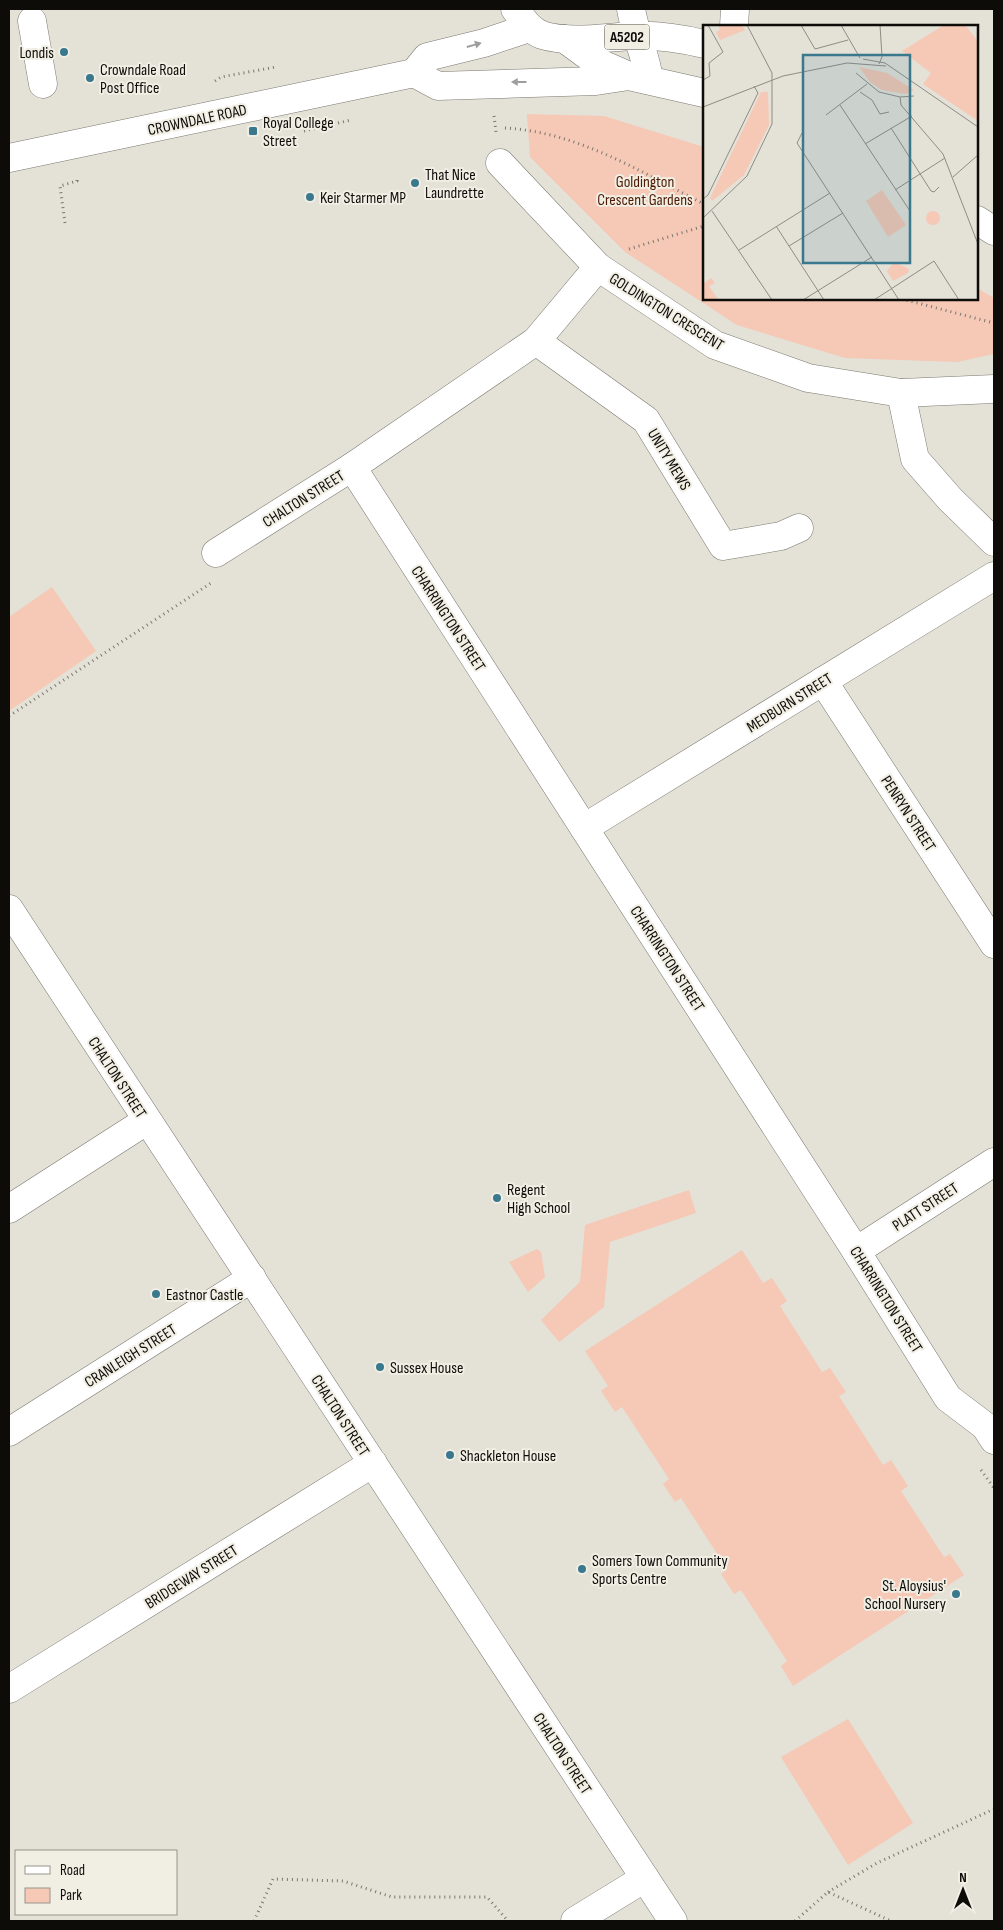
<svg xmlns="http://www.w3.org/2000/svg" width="1003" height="1930" viewBox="0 0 1003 1930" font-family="'Sofia Sans Condensed',sans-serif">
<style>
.green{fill:#f6c8b6}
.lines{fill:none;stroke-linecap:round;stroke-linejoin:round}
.minor-casing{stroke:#7b7970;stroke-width:29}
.major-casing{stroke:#7b7970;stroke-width:29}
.path{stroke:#797770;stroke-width:3;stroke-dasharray:1 4;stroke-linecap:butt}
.minor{stroke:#fff;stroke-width:28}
.major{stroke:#fff;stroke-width:28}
.oneway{fill:#9e9e9d}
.poi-dot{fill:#3a788e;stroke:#f1eee4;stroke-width:2}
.labels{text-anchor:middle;stroke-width:4;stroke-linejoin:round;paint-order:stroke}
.shield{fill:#f1eee4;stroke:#51504b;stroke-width:1}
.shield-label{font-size:15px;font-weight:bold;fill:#0d0c09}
.poi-label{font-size:16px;fill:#0d0c09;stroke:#f1eee4;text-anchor:start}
.street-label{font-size:16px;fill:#0d0c09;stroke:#f1eee4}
.park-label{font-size:16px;fill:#4f1a03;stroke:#f1eee4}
.inset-road{fill:none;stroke:#8e8c85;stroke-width:1}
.view{fill:#3a788e;fill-opacity:0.15;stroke:#3a788e;stroke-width:2.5}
.inset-edge{fill:none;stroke:#0d0c09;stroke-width:2.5}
</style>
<rect width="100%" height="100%" fill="#e4e1d7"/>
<g class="green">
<path d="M527,114L604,116L704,147V299H977V288L994,298V354L957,362L845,358L737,325L625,252L530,157Z"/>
<path d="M52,587L96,651L9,711V617Z"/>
<path d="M689,1190L696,1213L610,1242L604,1307L559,1342L541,1320L580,1282L585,1225Z"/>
<path d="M537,1249L541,1252L545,1277L528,1292L509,1262Z"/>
<path d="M742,1250L763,1283L772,1278L787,1301L780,1306L822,1372L830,1368L846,1392L839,1396L883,1465L891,1460L908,1486L901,1491L944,1557L950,1554L964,1575L793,1686L781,1666L787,1661L741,1590L734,1594L721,1574L727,1569L681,1498L675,1502L663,1484L669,1479L622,1407L615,1412L601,1391L608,1386L585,1351Z"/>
<path d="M848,1719L913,1823L848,1865L781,1757Z"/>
</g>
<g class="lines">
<defs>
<g id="minor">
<path d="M631,9C635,34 646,55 649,80"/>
<path d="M32,21L43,84"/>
<path d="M500,163L598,267L715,345L808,378L901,393L994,389"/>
<path d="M536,341L646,420L723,546L781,536L799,528"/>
<path d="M901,393L915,459L950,499L994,542"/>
<path d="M352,467L856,1251L948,1398L985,1426L994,1440"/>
<path d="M216,553L352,467L536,341L598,267"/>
<path d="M823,681L994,944"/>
<path d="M584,828L994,576"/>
<path d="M9,909L673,1921"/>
<path d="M9,1209L146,1121"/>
<path d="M856,1251L994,1162"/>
<path d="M9,1432L252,1278"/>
<path d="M9,1689L373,1463"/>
<path d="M575,1921L645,1878"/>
</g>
<g id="major">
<path d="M515,9C523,19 529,30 542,35C571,44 606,37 635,36C657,35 683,39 704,44"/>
<path d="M734,26L735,9"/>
<path d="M565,39L595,61L629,76L704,93"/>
<path d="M414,73L427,57L484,43L529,28"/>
<path d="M9,158L414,73L438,86L596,81L629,76"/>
<path d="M977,220L994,231"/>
</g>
</defs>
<use href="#minor" class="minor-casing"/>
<use href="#major" class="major-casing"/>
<g class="path">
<path d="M215,81L221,77L276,67"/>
<path d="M494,116L496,132"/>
<path d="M505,128C578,132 641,172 704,204"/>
<path d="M304,131L351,120"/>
<path d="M65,223L60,186L77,181V177"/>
<path d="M629,249L704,226"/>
<path d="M902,299L994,323"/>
<path d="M9,716L211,583"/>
<path d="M981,1470L994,1488"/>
<path d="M828,1892L877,1863L994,1809"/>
<path d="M254,1921L273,1879L343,1881L392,1897H487L508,1921"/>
<path d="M795,1921L828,1892L891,1921"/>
</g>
<use href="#minor" class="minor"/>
<use href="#major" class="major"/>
</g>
<defs><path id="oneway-solid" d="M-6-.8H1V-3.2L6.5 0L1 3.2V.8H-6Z" transform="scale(1.25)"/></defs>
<g class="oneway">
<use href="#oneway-solid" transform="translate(474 45) rotate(-16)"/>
<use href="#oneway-solid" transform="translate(519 82) rotate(180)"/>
</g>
<g class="poi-dot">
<circle cx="64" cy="52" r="5"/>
<circle cx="90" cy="78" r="5"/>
<rect x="248" y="126" width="10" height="10" rx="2.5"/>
<circle cx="415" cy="183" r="5"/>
<circle cx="310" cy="197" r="5"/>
<circle cx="497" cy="1198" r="5"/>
<circle cx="156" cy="1294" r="5"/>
<circle cx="380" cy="1367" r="5"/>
<circle cx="450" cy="1455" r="5"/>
<circle cx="582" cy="1569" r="5"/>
<circle cx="956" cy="1594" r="5"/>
</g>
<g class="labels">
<rect class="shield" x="604.5" y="24.5" width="45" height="25" rx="4"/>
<g class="shield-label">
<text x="627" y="42">A5202</text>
</g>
<g class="poi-label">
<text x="54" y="58" text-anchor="end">Londis</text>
<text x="100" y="75">Crowndale Road<tspan x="100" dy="18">Post Office</tspan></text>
<text x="263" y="128">Royal College<tspan x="263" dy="18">Street</tspan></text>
<text x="425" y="180">That Nice<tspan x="425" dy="18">Laundrette</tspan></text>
<text x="320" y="203">Keir Starmer MP</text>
<text x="507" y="1195">Regent<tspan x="507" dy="18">High School</tspan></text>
<text x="166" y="1300">Eastnor Castle</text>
<text x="390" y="1373">Sussex House</text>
<text x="460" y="1461">Shackleton House</text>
<text x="592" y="1566">Somers Town Community<tspan x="592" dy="18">Sports Centre</tspan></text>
<text x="946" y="1591" text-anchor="end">St. Aloysius'<tspan x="946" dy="18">School Nursery</tspan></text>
</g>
<g class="street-label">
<text transform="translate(197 119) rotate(-12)" y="6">CROWNDALE ROAD</text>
<text transform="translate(667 311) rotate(32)" y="6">GOLDINGTON CRESCENT</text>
<text transform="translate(670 459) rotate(59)" y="6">UNITY MEWS</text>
<text transform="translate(303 498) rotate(-32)" y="6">CHALTON STREET</text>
<text transform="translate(449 618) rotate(57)" y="6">CHARRINGTON STREET</text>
<text transform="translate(789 702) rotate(-32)" y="6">MEDBURN STREET</text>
<text transform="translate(909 813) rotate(57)" y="6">PENRYN STREET</text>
<text transform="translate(668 958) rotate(57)" y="6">CHARRINGTON STREET</text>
<text transform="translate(118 1077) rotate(57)" y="6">CHALTON STREET</text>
<text transform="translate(925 1206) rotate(-33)" y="6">PLATT STREET</text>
<text transform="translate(887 1299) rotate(58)" y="6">CHARRINGTON STREET</text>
<text transform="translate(130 1355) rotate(-32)" y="6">CRANLEIGH STREET</text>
<text transform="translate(341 1415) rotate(57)" y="6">CHALTON STREET</text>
<text transform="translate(191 1576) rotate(-32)" y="6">BRIDGEWAY STREET</text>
<text transform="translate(563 1753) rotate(57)" y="6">CHALTON STREET</text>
</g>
<g class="park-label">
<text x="645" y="187">Goldington<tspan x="645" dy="18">Crescent Gardens</tspan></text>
</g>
</g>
<g transform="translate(703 25)">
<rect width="275" height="275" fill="#e4e1d7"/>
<path d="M15,0H39L42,5L17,15L13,7L17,5ZM241,0H262L275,16V96L220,59L228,48L199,26ZM156,42L184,48L211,65L203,69L179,65L167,57ZM58,67H65L66,100L41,150L9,176L7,173ZM179,165L203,200L185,212L163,176ZM223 193a7 7 0 1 1 14 0a7 7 0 1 1-14 0ZM191,237L206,244L205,248L190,256L184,246ZM8,253L12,258L6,261L15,274L0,275V259Z" fill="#f6c8b6"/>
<path class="inset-road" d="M98,0L112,24L145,15M138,0L157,33M160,34L182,38L275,102M176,39L179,32L177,0M153,48L176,67L197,72L211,71M0,55L7,51L6,38L20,27L5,0M157,67L169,75L177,89L186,87M197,72L198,80L240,129L275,219M137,80L207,186M0,82L80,51L144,38L183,41M123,90L164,59M188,103L228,166L231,167L236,162M99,108L94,118L196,275M162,119L209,91M250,152L275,130M192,165L242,133M0,174L5,170L55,68L51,61M9,186L69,275M0,193L44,151L69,99V48L44,0M73,201L121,275M86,221L140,188M36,225L127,168M100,275L169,232M171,275L231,236L256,275"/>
<path class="view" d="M100,30H207V238H100Z"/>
<rect width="275" height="275" class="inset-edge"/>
</g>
<rect width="1003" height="1930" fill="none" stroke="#0d0c09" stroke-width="20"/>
<rect x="15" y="1850" width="162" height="65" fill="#f1eee4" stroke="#96948c"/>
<rect x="25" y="1866" width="25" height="8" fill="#ffffff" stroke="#96948c"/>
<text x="60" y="1875" font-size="15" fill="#0d0c09">Road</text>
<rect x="25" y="1888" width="25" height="15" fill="#f6c8b6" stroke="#96948c"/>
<text x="60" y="1900" font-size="15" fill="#0d0c09">Park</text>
<g transform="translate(963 1890)" stroke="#f1eee4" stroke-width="4" paint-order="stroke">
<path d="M0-4L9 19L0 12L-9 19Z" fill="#0d0c09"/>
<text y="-8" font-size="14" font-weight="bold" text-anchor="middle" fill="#0d0c09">N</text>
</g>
</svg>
